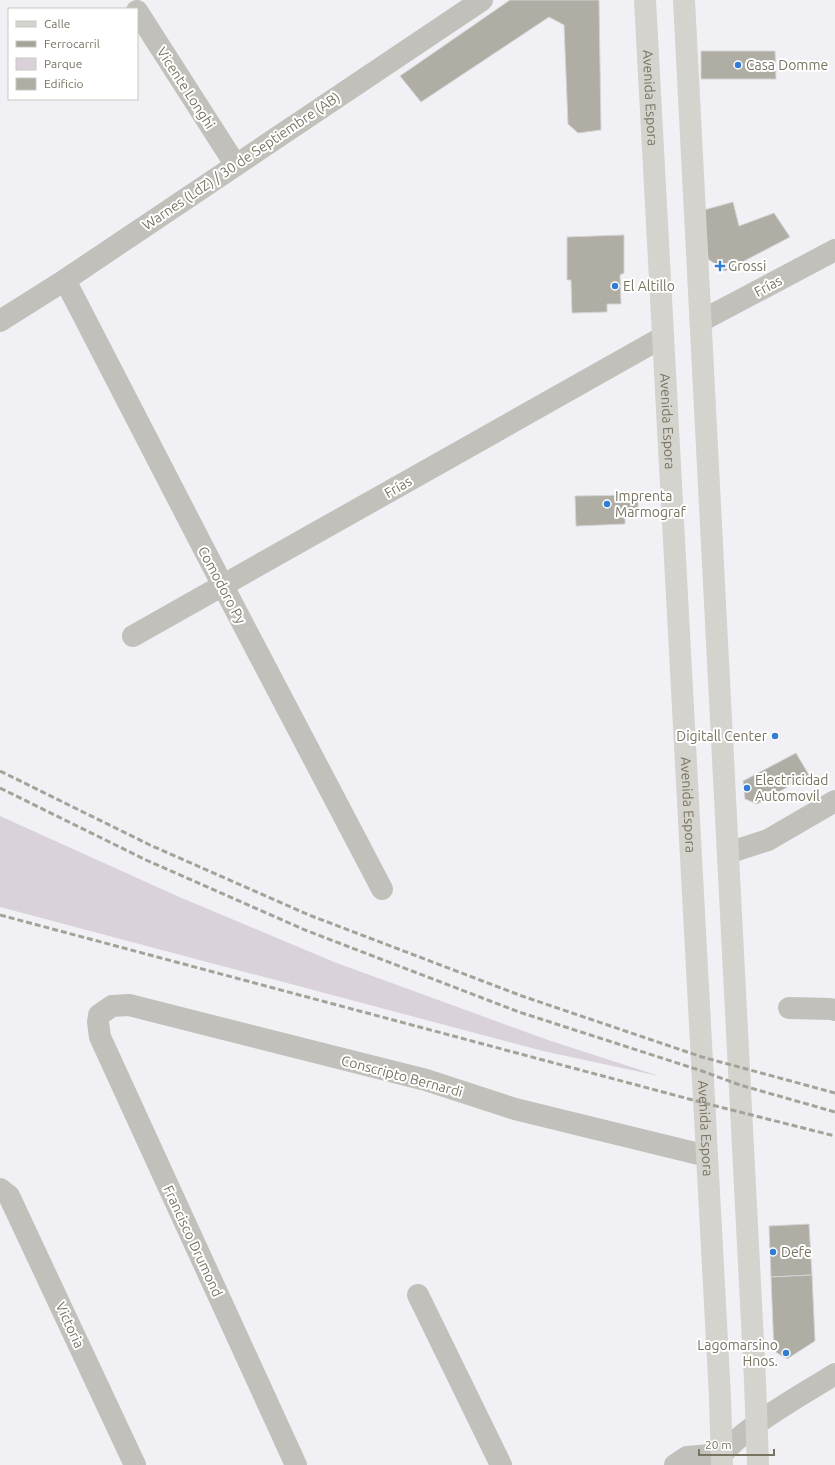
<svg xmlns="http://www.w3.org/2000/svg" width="835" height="1465" viewBox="0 0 835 1465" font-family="Ubuntu,sans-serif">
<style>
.green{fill:#d9d2da}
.building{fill:#b0ada5;stroke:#d4d3d5}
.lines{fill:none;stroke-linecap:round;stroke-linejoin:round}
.minor{stroke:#c2c0bb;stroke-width:22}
.major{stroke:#d5d3cd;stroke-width:22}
.rail{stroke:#a4a299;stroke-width:3;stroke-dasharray:6 3;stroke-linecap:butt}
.poi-dot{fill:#327cd2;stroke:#fff;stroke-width:1.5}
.labels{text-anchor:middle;stroke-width:4;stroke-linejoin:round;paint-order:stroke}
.poi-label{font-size:14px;fill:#797361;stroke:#fff;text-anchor:start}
.street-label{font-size:14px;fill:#797361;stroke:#fff}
</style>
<rect width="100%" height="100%" fill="#f1f0f4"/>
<path class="green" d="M0,816L177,896L334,962L548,1040L659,1076L543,1051L0,907Z"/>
<g class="building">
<path d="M510,0H599L601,130L578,133L568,124L564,25L549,17L421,102L400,76Z"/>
<path d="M701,51H775L776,79H701Z"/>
<path d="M733,202L739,226L774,213L790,237L725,271L708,259L704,210Z"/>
<path d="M624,235V273L620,275L621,304H607V312L572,313L571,280H567V237Z"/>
<path d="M638,495V512H625V524L576,526L575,496Z"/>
<path d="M796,753L809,775L757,804L745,799L743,781Z"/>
<path d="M809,1224L812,1275L771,1277L769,1226Z"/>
<path d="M812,1275L815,1341L787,1359L774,1351L771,1277Z"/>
</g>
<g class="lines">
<g class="minor">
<path d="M137,11L235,164"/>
<path d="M65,280L223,586L382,889"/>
<path d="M0,321L65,280L482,0"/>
<path d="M701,321L835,250"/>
<path d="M133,636L663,337"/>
<path d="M728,853L768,840L835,801"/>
<path d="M789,1008L830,1009L835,1010"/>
<path d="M0,1189L9,1196L135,1465"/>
<path d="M418,1295L501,1465"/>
<path d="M296,1465L100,1037L98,1022L99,1015L112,1006L129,1005L426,1080L515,1109L707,1156"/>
<path d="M675,1465L687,1457L722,1454"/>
<path d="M712,1465C745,1425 792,1401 835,1374"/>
</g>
<g class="major">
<path id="s1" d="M645,0L720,1397L722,1465"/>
<path d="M684,0L755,1381L758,1465"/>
</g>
<g class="rail">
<path d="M0,771L150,845L309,915L522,996L702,1057L835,1093"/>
<path d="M0,788L146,860L305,930L519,1012L702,1071L740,1085L835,1112"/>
<path d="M0,915L704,1103L835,1136"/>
</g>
</g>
<g class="poi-dot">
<circle cx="738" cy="65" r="4"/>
<path d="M718 260h4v4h4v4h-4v4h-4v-4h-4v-4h4z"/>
<circle cx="615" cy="286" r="4"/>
<circle cx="607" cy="504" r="4"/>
<circle cx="775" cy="736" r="4"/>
<circle cx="747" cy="788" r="4"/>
<circle cx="773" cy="1252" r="4"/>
<circle cx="786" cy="1353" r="4"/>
</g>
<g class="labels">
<g class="poi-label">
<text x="746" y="70">Casa Domme</text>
<text x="728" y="271">Grossi</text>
<text x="623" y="291">El Altillo</text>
<text x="615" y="501">Imprenta<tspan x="615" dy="16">Marmograf</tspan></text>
<text x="767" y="741" text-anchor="end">Digitall Center</text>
<text x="755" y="785">Electricidad<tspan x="755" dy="16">Automovil</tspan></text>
<text x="781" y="1257">Defe</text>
<text x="778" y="1350" text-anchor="end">Lagomarsino<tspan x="778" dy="16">Hnos.</tspan></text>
</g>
<g class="street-label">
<text transform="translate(186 88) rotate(57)" y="5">Vicente Longhi</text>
<text dy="5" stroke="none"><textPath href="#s1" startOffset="98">Avenida Espora</textPath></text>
<text transform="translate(241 161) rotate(-34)" y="5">Warnes (LdZ) / 30 de Septiembre (AB)</text>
<text transform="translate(768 286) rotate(-28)" y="5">Frías</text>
<text dy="5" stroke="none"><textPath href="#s1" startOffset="422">Avenida Espora</textPath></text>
<text transform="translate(398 487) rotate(-30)" y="5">Frías</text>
<text transform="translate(222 585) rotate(62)" y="5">Comodoro Py</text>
<text dy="5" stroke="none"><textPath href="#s1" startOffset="806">Avenida Espora</textPath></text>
<text transform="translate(402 1076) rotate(15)" y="5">Conscripto Bernardi</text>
<text dy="5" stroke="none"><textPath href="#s1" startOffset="1130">Avenida Espora</textPath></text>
<text transform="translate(193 1241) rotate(65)" y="5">Francisco Drumond</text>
<text transform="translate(70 1325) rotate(65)" y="5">Victoria</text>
</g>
</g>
<rect x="8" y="8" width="130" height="92" fill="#ffffff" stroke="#c9c7c0"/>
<rect x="16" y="21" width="20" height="6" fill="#d5d3cd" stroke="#c9c7c0"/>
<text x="44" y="28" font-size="12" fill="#797361">Calle</text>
<rect x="16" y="41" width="20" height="6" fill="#a4a299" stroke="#c9c7c0"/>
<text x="44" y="48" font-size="12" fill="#797361">Ferrocarril</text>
<rect x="16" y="58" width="20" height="12" fill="#d9d2da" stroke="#c9c7c0"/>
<text x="44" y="68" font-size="12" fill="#797361">Parque</text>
<rect x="16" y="78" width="20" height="12" fill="#b0ada5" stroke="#c9c7c0"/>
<text x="44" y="88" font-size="12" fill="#797361">Edificio</text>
<path d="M699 1449v6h75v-6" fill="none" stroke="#797361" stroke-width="2"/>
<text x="705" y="1449" font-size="12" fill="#797361" stroke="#ffffff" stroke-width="3" paint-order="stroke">20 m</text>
</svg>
